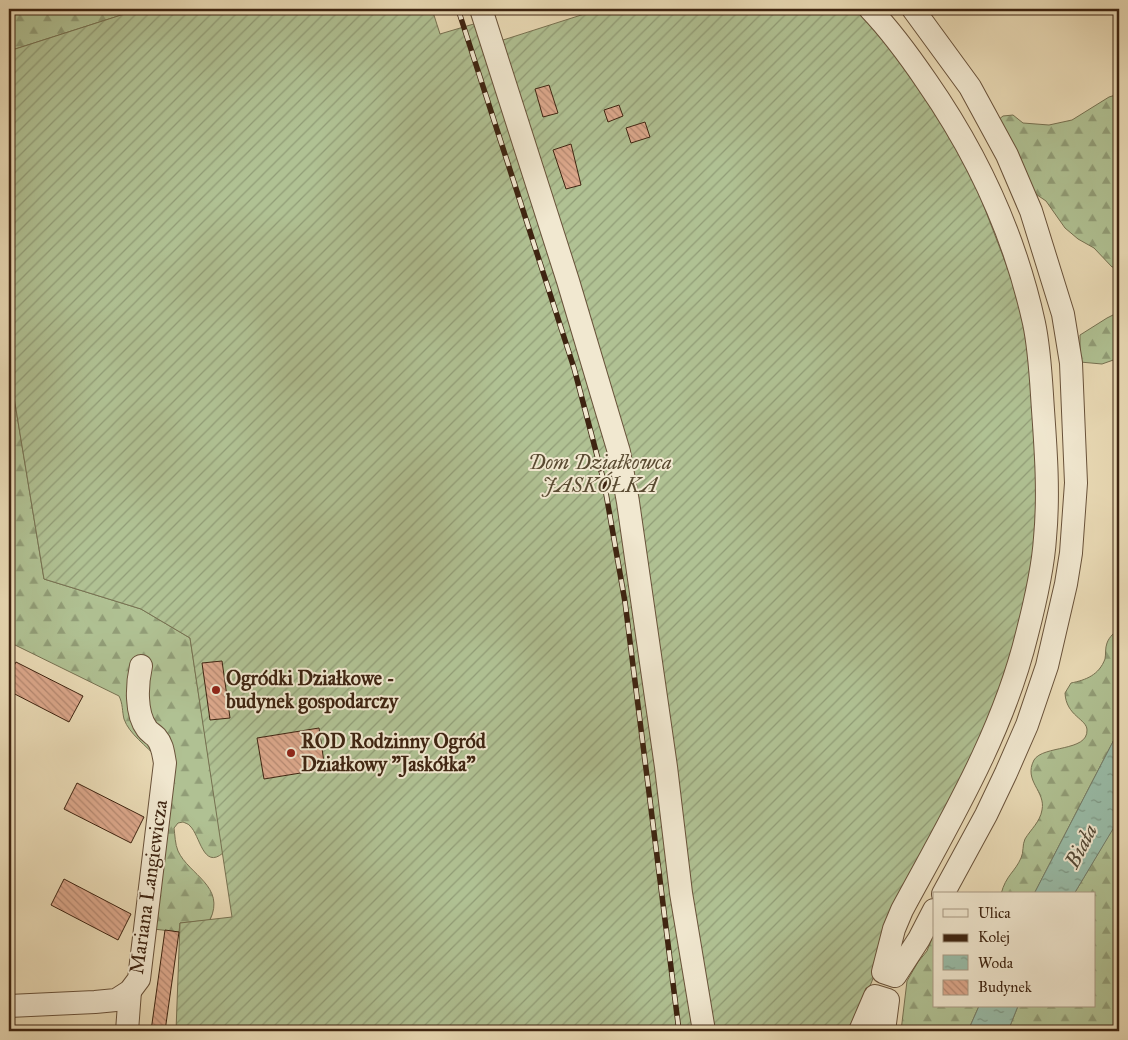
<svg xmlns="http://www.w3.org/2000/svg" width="1128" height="1040" viewBox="0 0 1128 1040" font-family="'IM FELL Great Primer',serif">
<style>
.forest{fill:url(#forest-firs);stroke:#777252}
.garden{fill:url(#garden-furrows);stroke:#777252}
.water{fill:url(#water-ripples);stroke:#757f6c}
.building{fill:url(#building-back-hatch);stroke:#3e2411}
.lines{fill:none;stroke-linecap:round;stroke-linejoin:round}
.minor-casing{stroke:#69523a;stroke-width:24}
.minor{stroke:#f1e8d0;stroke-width:22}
.rail-casing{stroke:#3e2411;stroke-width:5.5}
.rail{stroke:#f1e8d0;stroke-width:4;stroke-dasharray:11;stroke-linecap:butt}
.poi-dot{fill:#8f2418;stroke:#f1e8d0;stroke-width:2}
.labels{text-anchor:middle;stroke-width:4;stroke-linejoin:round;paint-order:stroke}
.park-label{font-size:20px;font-style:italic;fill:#5a4b32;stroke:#f1e8d0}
.poi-label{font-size:20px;font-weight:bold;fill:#3e2411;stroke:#f1e8d0;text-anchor:start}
.street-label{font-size:20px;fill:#3e2411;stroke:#f1e8d0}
.water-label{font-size:21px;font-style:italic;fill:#554a37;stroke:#f1e8d0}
</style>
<defs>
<pattern id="forest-firs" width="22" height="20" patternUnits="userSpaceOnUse" patternTransform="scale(1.25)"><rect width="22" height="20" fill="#b0c193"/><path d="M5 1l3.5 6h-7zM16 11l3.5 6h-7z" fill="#919d77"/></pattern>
<pattern id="garden-furrows" width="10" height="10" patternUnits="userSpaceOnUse" patternTransform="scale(1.25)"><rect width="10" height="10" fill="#b0c193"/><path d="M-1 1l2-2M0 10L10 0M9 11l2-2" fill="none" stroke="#919d77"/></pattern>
<pattern id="water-ripples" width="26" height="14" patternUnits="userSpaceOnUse" patternTransform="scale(1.25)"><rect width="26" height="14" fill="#99bca8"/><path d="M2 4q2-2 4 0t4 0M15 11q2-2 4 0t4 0" fill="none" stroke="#7e9987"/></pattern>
<pattern id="building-back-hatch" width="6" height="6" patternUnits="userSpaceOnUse" patternTransform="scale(1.25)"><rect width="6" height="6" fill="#dda98d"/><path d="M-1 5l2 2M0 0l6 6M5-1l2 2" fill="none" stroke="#b58972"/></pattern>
</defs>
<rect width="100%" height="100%" fill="#eadbb6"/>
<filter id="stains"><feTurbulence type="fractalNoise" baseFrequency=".004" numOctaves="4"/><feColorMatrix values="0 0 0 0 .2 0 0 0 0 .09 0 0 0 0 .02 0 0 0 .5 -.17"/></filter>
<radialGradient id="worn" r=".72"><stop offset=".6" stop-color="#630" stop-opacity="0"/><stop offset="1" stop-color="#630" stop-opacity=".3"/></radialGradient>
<g class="forest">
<path d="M45,9H140L9,51V15L30,13Z"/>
<path d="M1119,94V267H1112L1094,248L1078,239L1065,228L1046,201L1027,188L998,120L1003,116L1013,115L1023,123L1049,125L1072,120L1109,97Z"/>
<path d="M1119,312V358L1102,364L1080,362V335L1107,318Z"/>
<path d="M9,367L44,579L141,609L190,638L223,853C203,870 200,835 190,826C189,824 185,823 183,822L178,823L174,828C175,835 175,844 178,851C189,875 226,886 210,920L180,923L179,932L145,928L157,758C147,746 129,734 124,719C122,711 123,704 119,696L13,644L9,652Z"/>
<path d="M1119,628V730L1034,894H1001C1006,875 1015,872 1021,858C1024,852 1022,845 1025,839C1031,829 1040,822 1042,810C1046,791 1023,781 1034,760C1043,745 1088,752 1087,730C1087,719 1066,716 1065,693L1071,683C1086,680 1099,675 1105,659C1106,654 1105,648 1107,643C1109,637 1115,632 1119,628Z"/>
<path d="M1119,818V1031H1008L1018,1006H1094V894H1074Z"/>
<path d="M934,933V1006H979L968,1031H901L907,981L918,962L927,951Z"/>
</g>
<path class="garden" d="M140,9H432L440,34L494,18L500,41L600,9H861L960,144L1029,324L1035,368L1037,565L995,720L882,956L852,1031H176L180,923L232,917L190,638L141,609L44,579L9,367V51Z"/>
<g class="water">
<path d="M1119,730V819L1074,894H1034Z"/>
<path d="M979,1006H1018L1008,1031H968Z"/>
</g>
<g class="building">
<path d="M549,85L558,113L543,117L535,89Z"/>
<path d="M619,105L623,116L608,122L604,110Z"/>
<path d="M645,122L650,137L631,143L626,128Z"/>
<path d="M571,144L581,185L566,189L553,150Z"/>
<path d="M222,661L230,718L210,720L202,663Z"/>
<path d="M16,662L83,696L69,722L9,691V675Z"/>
<path d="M319,728L325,769L264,779L257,738Z"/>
<path d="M77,783L144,817L131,843L64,809Z"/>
<path d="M64,879L131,914L118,940L51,905Z"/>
<path d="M165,930L179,932L165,1031H151Z"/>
</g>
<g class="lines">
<defs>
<g id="minor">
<path d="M481,9L568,281L619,452L628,502L666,767L681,893L704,1031"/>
<path d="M870,9C891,31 910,57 927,82C977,154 1015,236 1034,323C1040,351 1041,381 1043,410C1046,452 1049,495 1045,538C1043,570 1035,603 1027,634C1003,733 950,821 902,910L894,929L883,972L895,976L919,939L934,910"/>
<path d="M913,9L970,87L1007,155L1031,211L1063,314L1071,363L1076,483L1071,553L1066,584L1047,666L1027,725L1006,773L986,815L943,894"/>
<path d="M9,1006L95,1002L116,1000L130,991L139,979L165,763C163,753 163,745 156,737C153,734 149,732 147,729C135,713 137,684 141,666"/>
<path d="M127,1031L130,991"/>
<path d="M860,1031L875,996L888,1000L884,1031"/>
</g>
</defs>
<use href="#minor" class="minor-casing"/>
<use href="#minor" class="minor"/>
<defs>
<path id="rail" d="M458,9L574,368L604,482L625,602L679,1031"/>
</defs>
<use href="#rail" class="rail-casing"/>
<use href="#rail" class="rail"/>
</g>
<g class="poi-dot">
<circle cx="216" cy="690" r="5"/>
<circle cx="291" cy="753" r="5"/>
</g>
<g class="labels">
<g class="park-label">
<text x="600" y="469">Dom Działkowca<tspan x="600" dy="23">JASKÓŁKA</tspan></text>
</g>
<g class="poi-label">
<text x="226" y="685">Ogródki Działkowe -<tspan x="226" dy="23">budynek gospodarczy</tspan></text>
<text x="301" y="748">ROD Rodzinny Ogród<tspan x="301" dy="23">Działkowy "Jaskółka"</tspan></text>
</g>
<g class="street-label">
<text transform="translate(148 887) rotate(-82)" y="7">Mariana Langiewicza</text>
</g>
<g class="water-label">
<text transform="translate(1081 846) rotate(-63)" y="7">Biała</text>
</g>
</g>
<rect width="1128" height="1040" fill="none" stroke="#eadbb6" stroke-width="30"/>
<rect x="10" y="10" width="1108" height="1020" fill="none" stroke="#3e2411" stroke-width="2.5"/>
<rect x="15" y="15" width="1098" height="1010" fill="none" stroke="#3e2411"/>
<rect x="933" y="892" width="162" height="115" fill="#f1e8d0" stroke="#a99a84"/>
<rect x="943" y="909" width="25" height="8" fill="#f1e8d0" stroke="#a99a84"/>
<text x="978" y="918" font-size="15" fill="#3e2411">Ulica</text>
<rect x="943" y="934" width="25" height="8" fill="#3e2411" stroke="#a99a84"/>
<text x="978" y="942" font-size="15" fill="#3e2411">Kolej</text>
<rect x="943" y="955" width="25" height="15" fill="url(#water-ripples)" stroke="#a99a84"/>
<text x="978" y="968" font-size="15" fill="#3e2411">Woda</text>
<rect x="943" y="980" width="25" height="15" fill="url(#building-back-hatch)" stroke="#a99a84"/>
<text x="978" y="992" font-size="15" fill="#3e2411">Budynek</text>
<rect width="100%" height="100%" filter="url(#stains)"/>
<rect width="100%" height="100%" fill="url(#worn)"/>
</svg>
